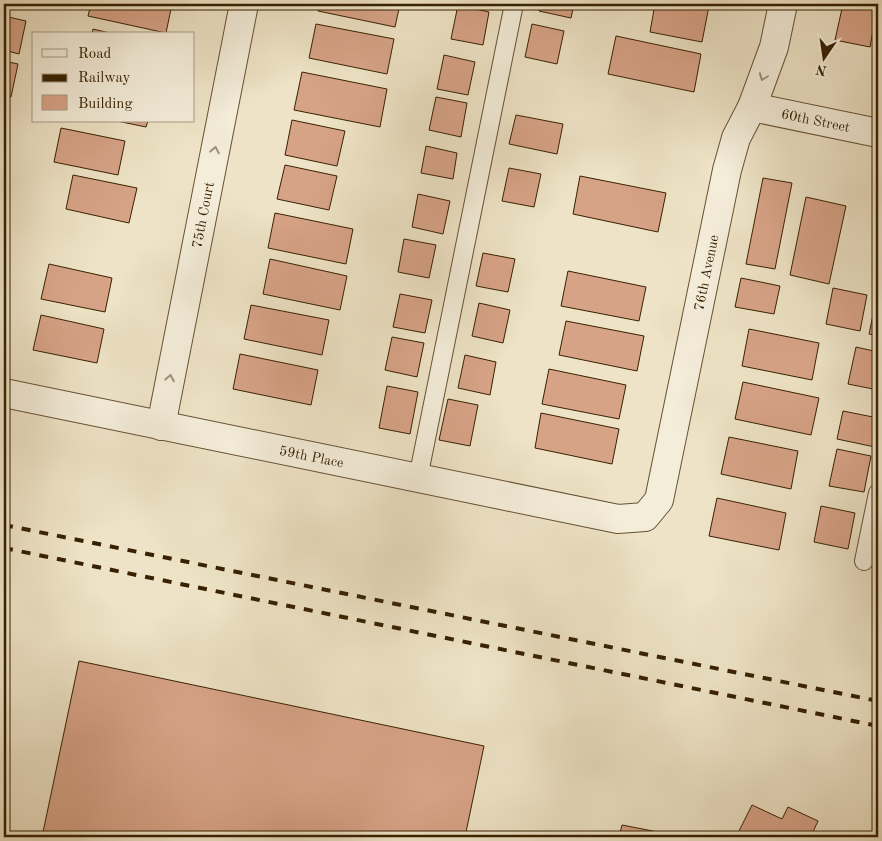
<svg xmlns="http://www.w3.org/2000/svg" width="882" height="841" viewBox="0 0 882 841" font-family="'Old Standard TT',serif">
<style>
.building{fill:#d7a387;stroke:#372100}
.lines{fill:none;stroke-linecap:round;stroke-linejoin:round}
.lane-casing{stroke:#655232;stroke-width:20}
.street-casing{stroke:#655232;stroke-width:30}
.lane{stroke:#f4edda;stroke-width:18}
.street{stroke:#f4edda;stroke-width:28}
.rail{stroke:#372100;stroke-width:4;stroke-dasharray:9 9;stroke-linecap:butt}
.oneway{stroke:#9f9178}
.labels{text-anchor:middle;stroke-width:4;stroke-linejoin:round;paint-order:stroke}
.street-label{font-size:14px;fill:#372100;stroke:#f4edda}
</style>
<rect width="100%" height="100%" fill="#eee3c6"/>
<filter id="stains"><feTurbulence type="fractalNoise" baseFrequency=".004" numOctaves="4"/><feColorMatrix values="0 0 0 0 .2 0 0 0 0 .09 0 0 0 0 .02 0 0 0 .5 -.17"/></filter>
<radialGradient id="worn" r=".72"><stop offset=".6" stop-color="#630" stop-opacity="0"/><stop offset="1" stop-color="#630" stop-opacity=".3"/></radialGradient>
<g class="building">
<path d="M91,4H172L166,33L88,16Z"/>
<path d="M319,4H400L395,27L318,11Z"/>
<path d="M541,4H574L571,18L539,11Z"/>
<path d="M655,4H698L709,6L702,42L650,32Z"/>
<path d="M843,4H878L870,47L835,40Z"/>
<path d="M458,5L489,12L483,45L451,39Z"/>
<path d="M4,16L26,21L19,54L4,50Z"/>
<path d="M316,24L394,39L387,74L309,58Z"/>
<path d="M532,24L564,31L557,64L525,57Z"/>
<path d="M93,29L114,34H92Z"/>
<path d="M616,36L701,54L694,92L608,74Z"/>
<path d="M444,55L475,62L468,95L437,89Z"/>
<path d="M4,61L18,64L11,97L4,96Z"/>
<path d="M302,72L387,89L380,127L294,110Z"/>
<path d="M436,97L467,103L461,137L429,130Z"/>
<path d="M516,115L563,124L557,154L509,144Z"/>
<path d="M292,120L345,131L337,166L285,155Z"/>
<path d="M117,121H148L146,127Z"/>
<path d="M61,128L125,141L118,175L54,162Z"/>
<path d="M426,146L457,153L453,179L421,173Z"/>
<path d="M285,165L337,176L329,210L277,199Z"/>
<path d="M509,168L541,174L534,207L502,201Z"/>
<path d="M73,175L137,188L129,223L66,209Z"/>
<path d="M580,176L666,193L658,232L573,214Z"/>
<path d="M763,178L792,183L775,269L746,264Z"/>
<path d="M418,194L450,201L443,234L412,227Z"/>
<path d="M806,197L846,206L829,284L790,275Z"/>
<path d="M275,213L353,229L346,264L268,248Z"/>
<path d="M404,239L436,245L429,278L398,272Z"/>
<path d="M483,253L515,259L508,292L476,286Z"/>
<path d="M270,259L347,276L340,310L263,294Z"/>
<path d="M49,264L112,278L105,312L41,299Z"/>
<path d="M568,271L646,287L639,321L561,306Z"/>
<path d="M741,278L780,286L774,314L735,307Z"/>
<path d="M833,288L867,295L860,331L826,324Z"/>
<path d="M878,291V336L869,334Z"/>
<path d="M400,294L432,300L425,333L393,327Z"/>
<path d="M479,303L510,310L503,343L472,336Z"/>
<path d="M251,305L329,320L322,355L244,339Z"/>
<path d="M41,315L104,329L97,363L33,350Z"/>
<path d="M566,321L644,336L637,371L559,355Z"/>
<path d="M749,329L819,343L812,380L742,366Z"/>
<path d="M392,337L424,343L417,377L385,370Z"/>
<path d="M856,347L878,352V390L848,384Z"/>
<path d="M240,354L318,370L311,405L233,389Z"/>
<path d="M465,355L496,362L490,395L458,388Z"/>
<path d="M549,369L626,385L619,419L542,404Z"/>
<path d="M743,382L819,398L811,435L735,419Z"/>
<path d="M387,386L418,392L410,434L379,428Z"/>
<path d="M448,399L478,405L470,446L439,440Z"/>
<path d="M843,411L878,418V432L875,447L837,439Z"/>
<path d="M541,413L619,429L612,464L535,448Z"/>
<path d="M729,437L798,451L791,489L721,474Z"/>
<path d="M837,449L871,456L864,492L829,486Z"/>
<path d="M717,498L786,513L779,550L709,536Z"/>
<path d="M821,506L855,513L848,549L814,542Z"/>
<path d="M79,661L484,746L465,837H42Z"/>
<path d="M752,805L782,819L788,807L818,821L812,834L820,837H736Z"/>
<path d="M622,825L663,833L662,837H619Z"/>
</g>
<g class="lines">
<defs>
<g id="lane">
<path d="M418,478L514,4"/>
<path d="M864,561L878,493"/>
</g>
<g id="street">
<path id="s1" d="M752,107L878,133"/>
<path id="s2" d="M4,393L618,519L645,517L659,500L727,170L736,138L752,107L774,47L783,4"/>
<path id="s3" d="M161,426L244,4"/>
</g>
</defs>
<use href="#lane" class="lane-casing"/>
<use href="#street" class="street-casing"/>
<use href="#lane" class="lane"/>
<use href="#street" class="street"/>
<g class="rail">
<path d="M4,525L878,701"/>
<path d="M4,548L878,726"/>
</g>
</g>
<defs><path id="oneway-chevron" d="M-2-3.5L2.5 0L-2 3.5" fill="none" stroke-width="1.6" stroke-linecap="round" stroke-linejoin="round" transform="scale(1.25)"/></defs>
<g class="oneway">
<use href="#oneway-chevron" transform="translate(763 77) rotate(111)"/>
<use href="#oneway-chevron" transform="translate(215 150) rotate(-79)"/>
<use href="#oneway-chevron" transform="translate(170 378) rotate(-79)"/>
</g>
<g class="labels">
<g class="street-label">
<text dy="5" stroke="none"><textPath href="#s1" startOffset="65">60th Street</textPath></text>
<text dy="5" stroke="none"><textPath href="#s3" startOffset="215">75th Court</textPath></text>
<text dy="5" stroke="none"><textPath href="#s2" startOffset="908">76th Avenue</textPath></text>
<text dy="5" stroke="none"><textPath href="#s2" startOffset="314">59th Place</textPath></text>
</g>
</g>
<rect width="882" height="841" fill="none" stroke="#eee3c6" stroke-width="20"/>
<rect x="5" y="5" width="872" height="831" fill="none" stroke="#372100" stroke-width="2.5"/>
<rect x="10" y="10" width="862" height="821" fill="none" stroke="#372100"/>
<rect x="32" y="32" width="162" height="90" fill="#f4edda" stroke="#a89b83"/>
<rect x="42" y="49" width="25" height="8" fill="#f4edda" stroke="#a89b83"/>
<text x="78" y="58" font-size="15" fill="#372100">Road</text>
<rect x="42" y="74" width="25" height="8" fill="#372100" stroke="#a89b83"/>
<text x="78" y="82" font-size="15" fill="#372100">Railway</text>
<rect x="42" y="95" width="25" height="15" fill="#d7a387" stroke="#a89b83"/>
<text x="78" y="108" font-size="15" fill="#372100">Building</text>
<g transform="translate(824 58) rotate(193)" stroke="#f4edda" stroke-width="4" paint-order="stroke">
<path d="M0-4L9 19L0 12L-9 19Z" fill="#372100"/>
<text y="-8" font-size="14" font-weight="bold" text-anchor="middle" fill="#372100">N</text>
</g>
<rect width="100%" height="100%" filter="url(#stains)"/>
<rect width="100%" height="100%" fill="url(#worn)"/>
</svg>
